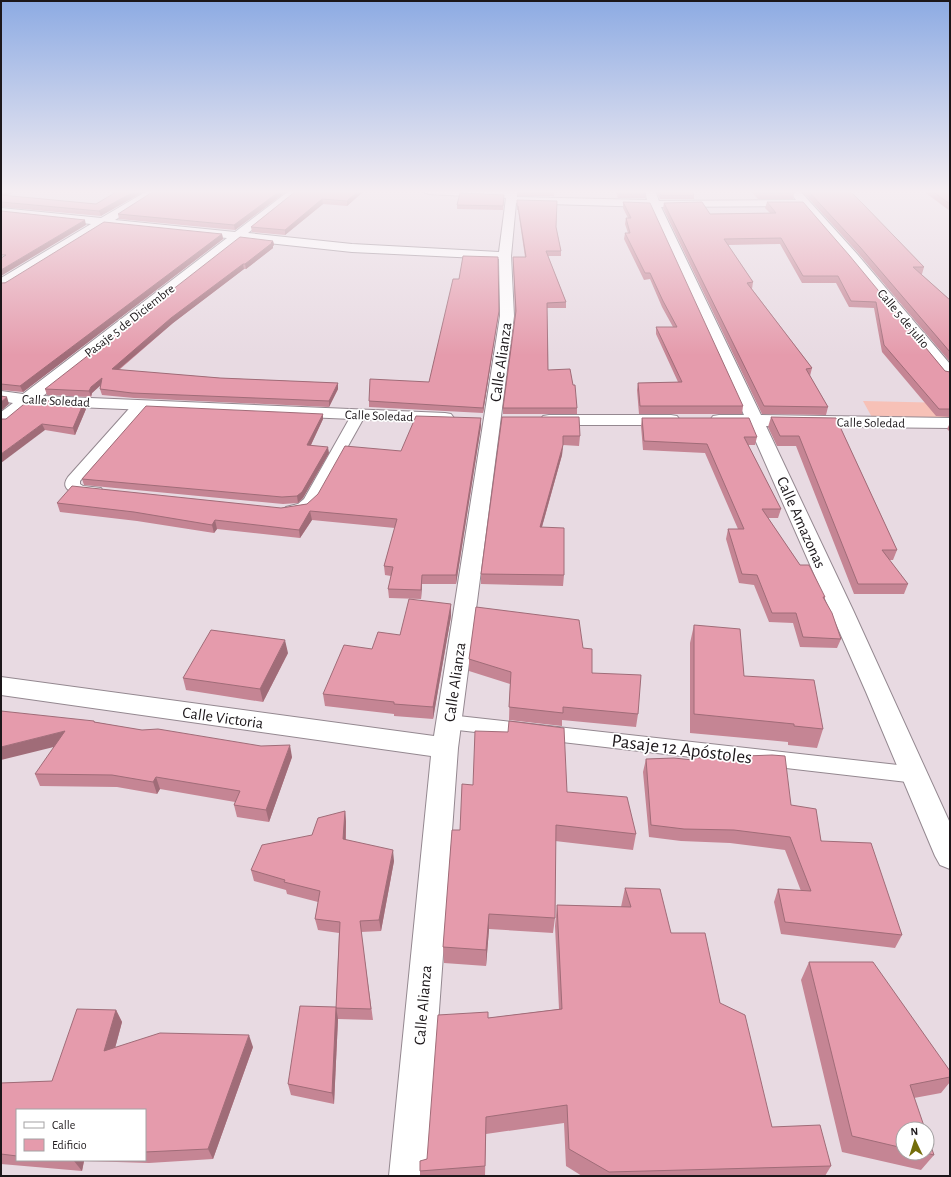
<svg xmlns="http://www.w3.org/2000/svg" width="951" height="1177" viewBox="0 0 951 1177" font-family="'Alegreya Sans',sans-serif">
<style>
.green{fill:#f7c1b7}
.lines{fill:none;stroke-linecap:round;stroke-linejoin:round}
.service-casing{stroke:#948890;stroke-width:2}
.minor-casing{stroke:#948890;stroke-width:2}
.service{fill:#fff;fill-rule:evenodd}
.minor{fill:#fff;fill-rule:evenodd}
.wall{fill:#c58594;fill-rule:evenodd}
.shaded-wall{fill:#a06c78}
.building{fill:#e59bac;stroke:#a06c78}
.labels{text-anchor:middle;stroke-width:3.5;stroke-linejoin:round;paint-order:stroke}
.far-street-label{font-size:13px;fill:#1c171a;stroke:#fff}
.street-label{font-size:16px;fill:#1c171a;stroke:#fff}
.near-street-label{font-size:19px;fill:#1c171a;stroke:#fff}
</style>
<rect width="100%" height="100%" fill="#e8dae2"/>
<path class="green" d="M863,401L950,403V423L874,421Z"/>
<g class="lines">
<defs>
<g id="service">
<path d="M140,401L145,402L147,405L145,408L80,481V484L83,486L101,488L103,491L101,494C91,497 55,495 68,477L135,402Z"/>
<path d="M359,410L364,411L366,414L315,505C307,512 297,516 286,513L283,510L286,507L298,504L304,499L352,414L354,411Z"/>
<path d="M449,715L916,767L923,769L927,775L923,781L916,783L449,729L442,727L439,722L442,717Z"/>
</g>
<g id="minor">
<path d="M147,191H159L115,220L235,232L289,191H300L248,233L352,244L499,252L506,198L429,194L425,193L424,191H517V197L647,200L645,191H655L659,201L796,200L791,193L792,191H800L857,254L950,364V379L944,377L849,260L802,206L661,207L761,415L950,418V428L766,426L853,610L950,823V869L940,865L935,856L866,692L749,426L713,424L710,420L713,416L719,415H744L650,207L516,203L511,256L514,316L458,748L427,1176H389L431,756L1,695V677L434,736L500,316L499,259L352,252L240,240L43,396L445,413L451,414L454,418L451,422L445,423L31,405L7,424L1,425V412L13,403L1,401V391L23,394L227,238L105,226L6,287L1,288V278L91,224L1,214V208L101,218Z"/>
<path d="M549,415H671L677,416L680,420L677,424L671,425H549L543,424L540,420L543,416Z"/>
</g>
</defs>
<use href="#service" class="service-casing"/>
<use href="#minor" class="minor-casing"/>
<use href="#service" class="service"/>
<use href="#minor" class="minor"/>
</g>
<g class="wall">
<path d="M1,191H16L6,196L96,204L118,191L101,216L1,207Z"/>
<path d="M287,191L235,230L119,219L118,214Z"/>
<path d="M296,191H364L347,206L323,204L285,235L252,232L251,227Z"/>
<path d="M517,191H554V196H518Z"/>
<path d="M615,191H645L646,194L645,198H618Z"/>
<path d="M656,191H692L694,195V199H660Z"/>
<path d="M751,191H793L794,193L793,199H758Z"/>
<path d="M802,191H850L924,267L922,274H921L950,300V362L858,253Z"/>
<path d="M923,191H950V211Z"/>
<path d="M504,199L503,210L457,209V205Z"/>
<path d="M517,200L556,227L561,251V256H548L566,302V308H547L548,370L577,408V414H503V408L515,313L513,257H525L518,210H517Z"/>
<path d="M623,202L743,406L742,414H639L637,390L638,383L678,382L656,334V327H673L662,307L650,279L644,280L624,239L625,233H628L625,224L626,218H628L623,208Z"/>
<path d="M767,202H803L945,371L950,372V417L936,416L882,352L874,308L849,307L836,283H802L780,244L728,245L753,282L752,289L812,368L810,376L828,407L826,415L762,414L663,208L664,203L710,214L770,213L765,208Z"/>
<path d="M222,234L223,239L23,392L1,390V283Z"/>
<path d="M273,241L274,245L273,246V248L246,269H244L173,323L119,370L220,378L338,383V389L329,407L134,398L102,395L100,389L101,385L92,393L91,397L47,395L45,389Z"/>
<path d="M498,316L483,413L369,407V401L429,382Z"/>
<path d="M84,402L86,409L75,435L45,430L6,419Z"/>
<path d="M323,414V419L311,445L329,453L303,498L298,503L283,504L84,485L82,479Z"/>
<path d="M502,417L580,436L579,446L563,445L562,455L542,527L564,575L563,586L481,584V574Z"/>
<path d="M771,417L836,418L897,550L893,560H889L908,584L904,594H854L796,446H777L768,427Z"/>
<path d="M642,418L757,437L755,445H748L781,509L778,518H768L800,565L825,597L824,599L841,639L837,648L800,647L793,623L769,622L754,585L739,583L726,539L728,529H738L705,453L643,450L641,426Z"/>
<path d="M950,423V432L947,429Z"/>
<path d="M481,426L456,584H422L421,599L389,598L388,589L391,576L385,575L384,566L395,528L312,520L300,538L217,529L214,533L137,521L60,512L57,503L281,508L307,504L401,451Z"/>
<path d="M451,604V616L433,719L394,716V714L325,706L323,694L372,649L400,635Z"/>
<path d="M694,625L744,676L823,729L817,748L788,745V742L690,733V643Z"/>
<path d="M583,648L592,673L638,714L636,727L562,720V726L509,720L510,684L469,671V659Z"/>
<path d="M288,653L263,702L186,690L183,678Z"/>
<path d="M94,721L95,722L292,757L269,822L237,817L234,805L235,802L160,789L157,794L117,787L40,786L35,774Z"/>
<path d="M693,758L791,805L902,935L895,948L781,934L774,902L778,889L801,891L785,850L730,843L681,841L649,837L643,772L646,759L693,760Z"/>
<path d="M567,792L636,834L633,850L555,841V918L553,933L489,929L486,966L444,963L443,947L460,830Z"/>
<path d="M345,811L346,822V840L394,861L381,931L361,932L373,1020L338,1019L334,1104L291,1095L288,1084L336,1007L339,933L318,930L315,919L318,902L287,894L286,890L254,881L251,870L312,835Z"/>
<path d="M625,888L671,933L720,1003L772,1127L831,1166L825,1176H582L566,1166L564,1123L486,1134L485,1176H420V1171L427,1159L488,1018L559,1009L555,926L557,905L621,907Z"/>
<path d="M809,962L950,1071V1082L941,1093L914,1098L903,1129V1153H927L934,1155L921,1170L842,1152L801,980Z"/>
<path d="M116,1010L122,1022L115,1048L253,1047L213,1159L149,1163L84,1161L82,1171L1,1164V1083L52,1081ZM17,1110H145V1160H17Z"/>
</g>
<g class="shaded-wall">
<path d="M5,191H16L1,198V193Z"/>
<path d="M135,191H145L101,216L99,211Z"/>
<path d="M280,191H287L235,230L234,225Z"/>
<path d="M358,191H364L347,206V201Z"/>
<path d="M322,199L323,204L285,235V230Z"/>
<path d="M85,220L86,225L1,276V270Z"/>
<path d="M222,234L223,239L23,392L20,386Z"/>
<path d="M273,241L274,245L273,246V248L246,269L245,264Z"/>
<path d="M243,264L244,269L173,323L113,374L112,369L171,318Z"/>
<path d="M499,311L498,316L483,413V408Z"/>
<path d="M102,378L103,383L92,393L91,397L89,391L91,387Z"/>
<path d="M338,383V389L329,407V401Z"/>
<path d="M7,397L9,404L1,411V402Z"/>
<path d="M84,402L86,409L75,435L73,428Z"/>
<path d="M323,414V419L308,451L307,445Z"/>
<path d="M481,418V426L456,584V575Z"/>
<path d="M42,424L45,430L1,463V454Z"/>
<path d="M563,445L562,455L539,537L540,527Z"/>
<path d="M328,447L329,453L303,498L298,503L297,496Z"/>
<path d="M310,511L312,520L300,538L299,530Z"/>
<path d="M215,520L217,529L214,533L212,525Z"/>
<path d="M422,575V584L421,599V590Z"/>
<path d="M451,604V616L433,719V707Z"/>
<path d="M285,640L288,653L263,702L260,689Z"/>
<path d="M65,731L70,743L1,760V747Z"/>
<path d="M290,745L292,757L269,822L266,810Z"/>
<path d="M156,777L160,789L157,794L153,782Z"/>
<path d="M345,811L346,822L345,851L343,839Z"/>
<path d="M393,850L394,861L381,931L379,920Z"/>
<path d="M489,914V929L486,966V950Z"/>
<path d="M336,1007L338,1019L334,1104L332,1093Z"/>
<path d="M116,1010L122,1022L111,1063L104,1051Z"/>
<path d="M249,1035L253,1047L213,1159L208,1149Z"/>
<path d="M74,1160H83L84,1161L82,1171L74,1161Z"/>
</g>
<g class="building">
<path d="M118,191H135L99,211L1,202V195L96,204Z"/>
<path d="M154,191H280L234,225L118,214Z"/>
<path d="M296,191H358L347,201L322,199L285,230L251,227Z"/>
<path d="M518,191H554L555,192L519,191Z"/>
<path d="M617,191H645L646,194H618Z"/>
<path d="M658,191H692L694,195H661Z"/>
<path d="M757,191H793L794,193H759Z"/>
<path d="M808,191H850L864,205L924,267H913L950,300V352L860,247Z"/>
<path d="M932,191H950V204Z"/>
<path d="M460,193L504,195L503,206L457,205Z"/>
<path d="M517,200L557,201L556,227L561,251H546L566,302L547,303L548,370L570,369L573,385H575L577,408H503L516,311L513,257H526L518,206H517Z"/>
<path d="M623,202L650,203L743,406H640L638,383L682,382L656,327H677L663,301L650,273H645L625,233H630L626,218H631Z"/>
<path d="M702,202L710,214L776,213L767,202H803L849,255L945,371L950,372V409H939L884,345L876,302L851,301L838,276H803L781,238L724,239L753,282L747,283L812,368L806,369L828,407L764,406L664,203Z"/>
<path d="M1,211L85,220L1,270V258L6,255H1Z"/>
<path d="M104,222L222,234L20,386L1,384V283H5Z"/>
<path d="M240,237L273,241L271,243H272L245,264H243L171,318L112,369L220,378L338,383L329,401L132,393L100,389L102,378L91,387L89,391L45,389Z"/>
<path d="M463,256L498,257L499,311L483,408L369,401L370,379L429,382L453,279H459Z"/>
<path d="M1,396L7,397L1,402Z"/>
<path d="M29,400L84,402L73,428L42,424L1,454V419H6Z"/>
<path d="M146,406L323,414L307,445L328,447L302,492L297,496L282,497L82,479Z"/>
<path d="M416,416L481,418L456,575H422L421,590L388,589L393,567L384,566L397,519L310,511L299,530L215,520L212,525L134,512L57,503L72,486L281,508L307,504L318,494L345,446L401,451Z"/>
<path d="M502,417H579L580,436H563V445L540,527L564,528V575L481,574Z"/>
<path d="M771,417L836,418L897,550H882L908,584H858L799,436H780Z"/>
<path d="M642,418H749L757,437H744L781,509H762L800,565H809L825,597H823L832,613L841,639L803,637L796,613H772L757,575L742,574L728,529H744L707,444L644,441Z"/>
<path d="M409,599L451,604L433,707L394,704V702L323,694L344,645L372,649L378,632L400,635Z"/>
<path d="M476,607L579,620L583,648L592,649V673L641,675L638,714L563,707V713L509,707L511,672L469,659Z"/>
<path d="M694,625L740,629L744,676L814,680L823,729L794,726V724L694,714Z"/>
<path d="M211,630L285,640L260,689L183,678Z"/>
<path d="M1,711L94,721V722L142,730L158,729L261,746L290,745L266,810L234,805L240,791L156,777L153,782L112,775L35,774L65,731L1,747Z"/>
<path d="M509,721L564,728L567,792L627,797L636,834L556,825L555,918L489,914L486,950L443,947L452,830H460L462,784L473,785L475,731L508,732Z"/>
<path d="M772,755L785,756L791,805L816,809L821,841L871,843L902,935L785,922L778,889L811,891L790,837L734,830L684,829L651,825L646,759L674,758L693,760V758Z"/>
<path d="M345,811L343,839L393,850L379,920L360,921L371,1009L336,1008L340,922L315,919L320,891L284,882L285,880L251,870L262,845L312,835L318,818Z"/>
<path d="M625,888L660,889L671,933H705L720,1003L745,1015L772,1127L820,1125L831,1166L609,1172L569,1149L567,1105L486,1117L485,1166L420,1171V1161L427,1159L438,1015L488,1012V1018L562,1009L557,905L631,907Z"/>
<path d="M809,962H873L950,1071V1077L910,1085L925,1129H903V1148L852,1136Z"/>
<path d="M300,1006L336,1007L332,1093L288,1084Z"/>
<path d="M77,1009L116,1010L104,1051L160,1033L249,1035L208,1149L145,1152V1110H17V1156L1,1154V1083L52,1081Z"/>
<path d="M927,1135L934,1155L926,1153H927Z"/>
</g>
<linearGradient id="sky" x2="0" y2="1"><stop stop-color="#8dabe3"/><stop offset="0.54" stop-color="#f5eef2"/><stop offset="1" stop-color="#f5eef2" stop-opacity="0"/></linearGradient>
<rect width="951" height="355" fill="url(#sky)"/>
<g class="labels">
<g class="far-street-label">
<text transform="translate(904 318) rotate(50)" y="5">Calle 5 de julio</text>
<text transform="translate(129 320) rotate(-38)" y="5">Pasaje 5 de Diciembre</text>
<text transform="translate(56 400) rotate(3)" y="5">Calle Soledad</text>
<text transform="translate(379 415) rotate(2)" y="5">Calle Soledad</text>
<text transform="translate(871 422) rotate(1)" y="5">Calle Soledad</text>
</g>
<g class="street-label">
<text transform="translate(500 362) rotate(-82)" y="6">Calle Alianza</text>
<text transform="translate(802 522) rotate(66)" y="6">Calle Amazonas</text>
<text transform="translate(454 682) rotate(-82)" y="6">Calle Alianza</text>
<text transform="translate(223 717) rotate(8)" y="6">Calle Victoria</text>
<text transform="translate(422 1005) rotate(-85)" y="6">Calle Alianza</text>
</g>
<g class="near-street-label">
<text transform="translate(682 748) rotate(7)" y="7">Pasaje 12 Apóstoles</text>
</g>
</g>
<rect width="951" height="1177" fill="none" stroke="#1c171a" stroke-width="4"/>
<rect x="16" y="1109" width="130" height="52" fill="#ffffff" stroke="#a4a2a3"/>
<rect x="24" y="1122" width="20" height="6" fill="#ffffff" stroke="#a4a2a3"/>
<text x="52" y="1129" font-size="12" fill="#1c171a">Calle</text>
<rect x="24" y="1139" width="20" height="12" fill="#e59bac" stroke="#a4a2a3"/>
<text x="52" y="1149" font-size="12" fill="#1c171a">Edificio</text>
<g transform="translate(915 1141) rotate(356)"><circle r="19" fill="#ffffff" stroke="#a4a2a3"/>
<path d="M0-3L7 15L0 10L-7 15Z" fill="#736d0a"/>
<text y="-6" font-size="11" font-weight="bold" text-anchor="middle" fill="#1c171a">N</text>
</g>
</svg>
